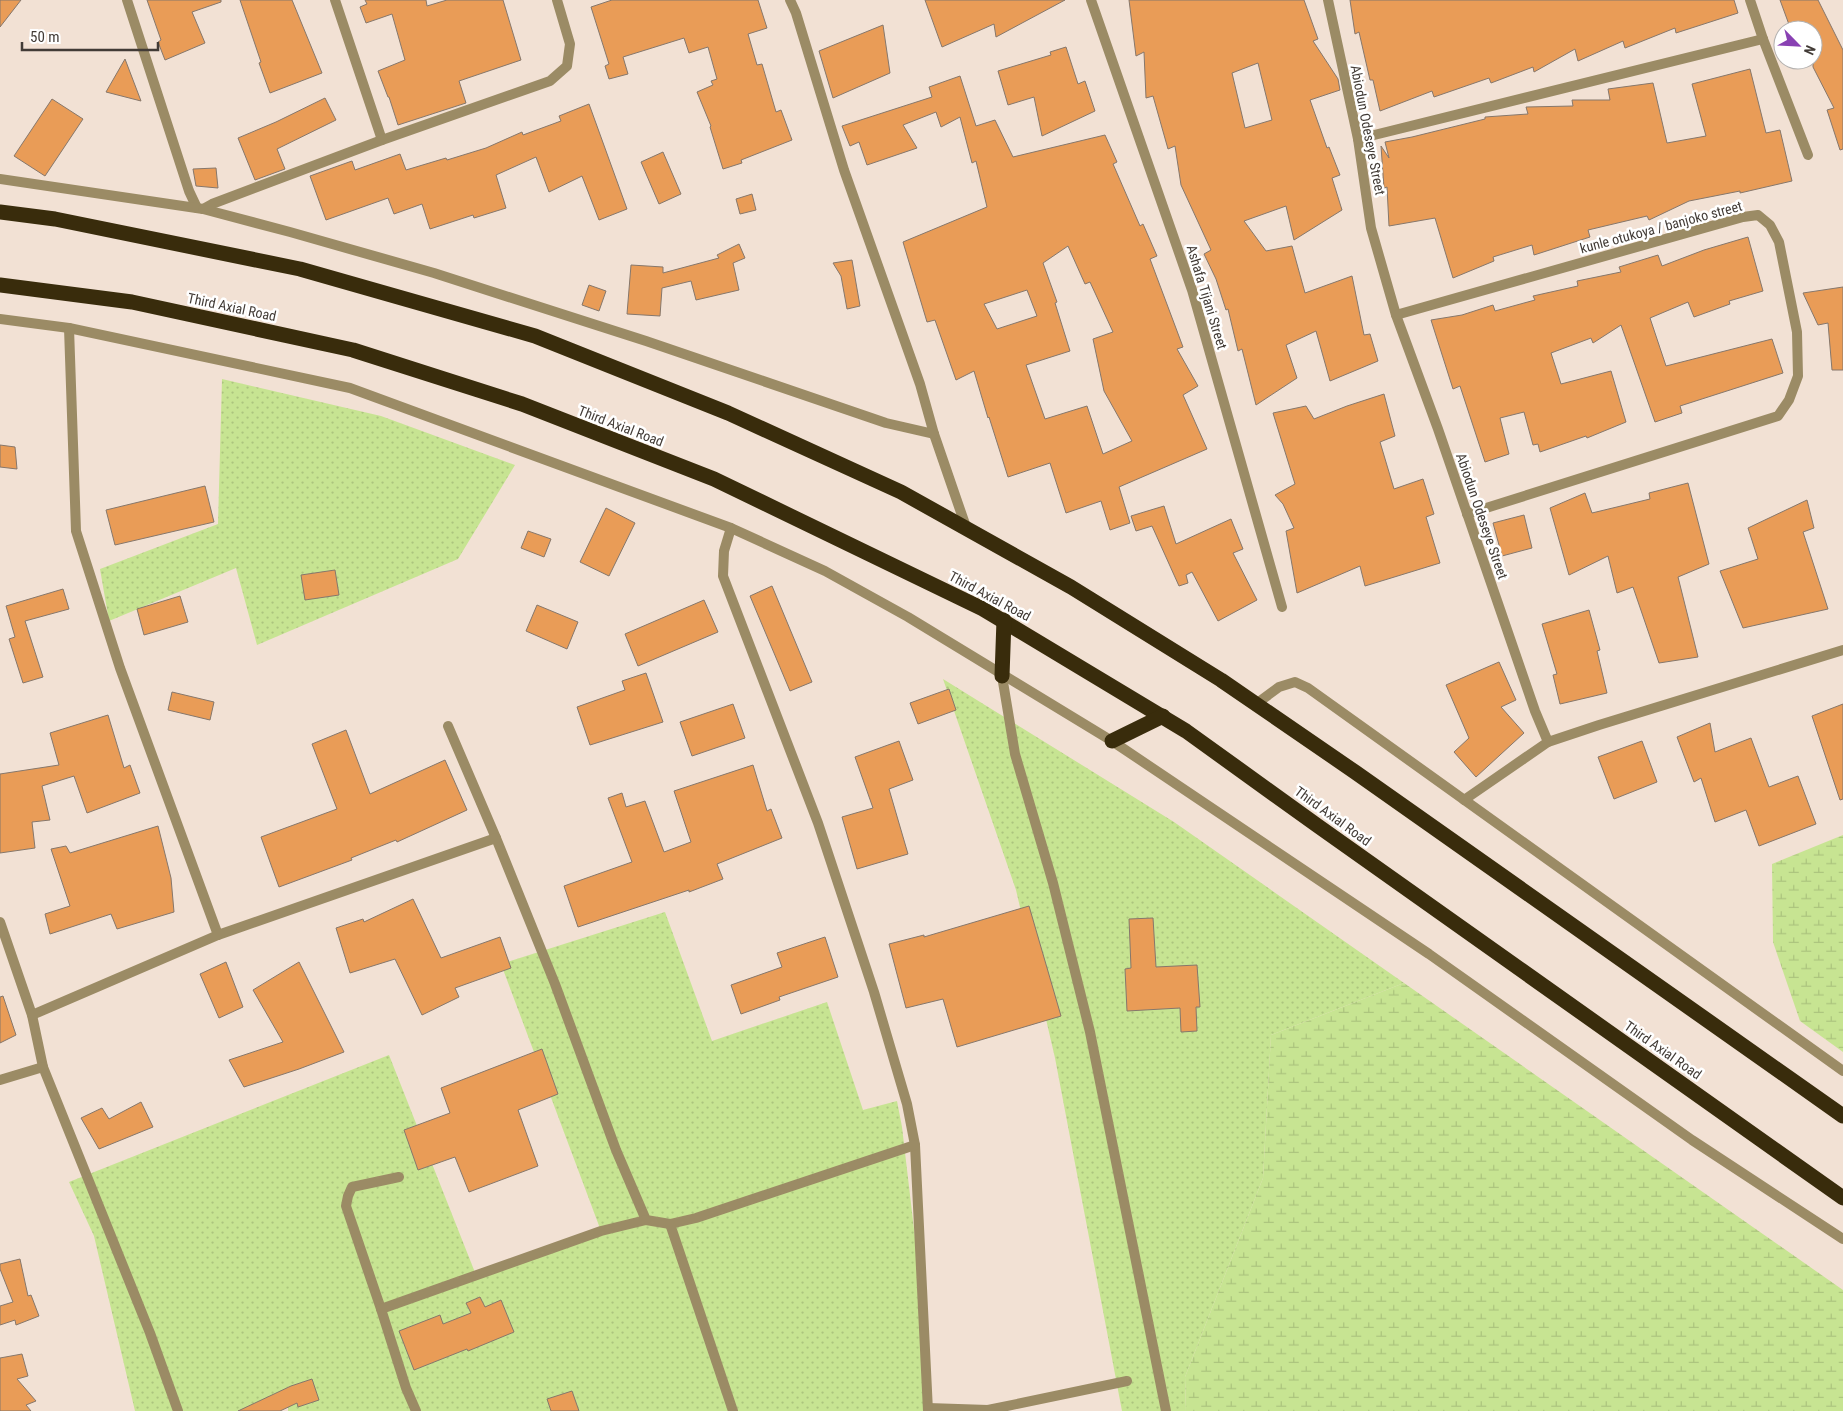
<svg xmlns="http://www.w3.org/2000/svg" width="1843" height="1411" viewBox="0 0 1843 1411" font-family="'Roboto Condensed',sans-serif">
<style>
.green{fill:url(#green-dots)}
.wetland{fill:url(#wetland-marsh)}
.building{fill:#e99c57;stroke:#86776b;fill-rule:evenodd}
.lines{fill:none;stroke-linecap:round;stroke-linejoin:round}
.lane{stroke:#9b8b65;stroke-width:10}
.street{stroke:#9b8b65;stroke-width:10}
.highway{stroke:#392c0c;stroke-width:15}
.labels{text-anchor:middle;stroke-width:5;stroke-linejoin:round;paint-order:stroke}
.street-label{font-size:14px;fill:#423b36;stroke:#fff}
</style>
<defs>
<pattern id="green-dots" width="8" height="8" patternUnits="userSpaceOnUse" patternTransform="scale(1.25)"><rect width="8" height="8" fill="#c7e492"/><path d="M2 2h.1M6 6h.1" fill="none" stroke="#acc47e" stroke-width="1.8" stroke-linecap="round"/></pattern>
<pattern id="wetland-marsh" width="20" height="14" patternUnits="userSpaceOnUse" patternTransform="scale(1.25)"><rect width="20" height="14" fill="#c7e492"/><path d="M1 5h8M5 5V1M11 12h8M15 12V8" fill="none" stroke="#acc47e"/></pattern>
</defs>
<rect width="100%" height="100%" fill="#f2e1d4"/>
<g class="green">
<path d="M222,379L381,416L515,465L458,559L257,645L236,568L109,621L100,569L218,524Z"/>
<path d="M943,679L1174,822L1404,983L1271,1035L1263,1178L1185,1377L1186,1411H1122L1055,1058L1016,890Z"/>
<path d="M665,912L712,1041L827,1002L863,1110L897,1101L902,1127L920,1280L924,1411H288V1404L256,1411H135L94,1236L69,1182L389,1055L476,1275L601,1231L501,964Z"/>
</g>
<g class="wetland">
<path d="M1843,835V1052L1800,1021L1773,942L1772,864Z"/>
<path d="M1404,983L1843,1290V1411H1186L1185,1377L1263,1178L1271,1035Z"/>
</g>
<g class="building">
<path d="M0,0H21L0,27Z"/>
<path d="M147,0H221V2L192,12L205,43L165,60L158,42L161,40Z"/>
<path d="M240,0H292L322,73L270,93L259,63L261,62Z"/>
<path d="M365,0H426L427,6L447,0H503L521,60L459,81L466,103L398,125L389,97H388L378,71L405,60L392,14L366,23L360,7L367,4Z"/>
<path d="M612,0H758L767,28L748,34L757,65L762,64L776,112L781,110L792,140L741,160L742,163L723,169L710,127L711,126L697,92L713,85L711,81L717,79L708,47L689,53L684,38L623,57L628,74L609,79L605,66L609,64L591,7Z"/>
<path d="M925,0H1065L996,37L994,24L942,47Z"/>
<path d="M1129,0H1304L1318,39L1313,41L1338,79L1340,90L1310,100L1327,148L1329,147L1340,175L1332,178L1342,210L1294,240L1286,206L1244,221L1266,251L1292,246L1305,293L1352,276L1364,335L1370,334L1378,361L1330,381L1316,331L1286,345L1297,378L1256,405L1242,349L1238,351L1228,309L1226,310L1216,279L1204,254L1211,250L1181,185L1175,146L1168,149L1153,96L1146,98L1144,52L1136,56ZM1258,63L1272,120L1245,128L1232,73Z"/>
<path d="M1350,0H1734L1738,13L1676,33L1675,28L1625,48L1623,41L1578,61L1575,49L1534,72L1533,67L1491,83L1489,78L1434,97L1432,91L1380,111L1373,80H1370L1359,32L1355,34Z"/>
<path d="M1780,0H1818L1843,50V149L1840,150L1827,110L1834,108L1813,67V30H1791Z"/>
<path d="M883,25L890,73L833,98L819,51Z"/>
<path d="M1066,47L1078,84L1085,81L1095,111L1042,136L1034,97L1008,105L998,71L1051,55L1050,52Z"/>
<path d="M125,59L141,101L106,92Z"/>
<path d="M1750,69L1766,133L1780,130L1792,181L1740,193V191L1689,201L1649,220L1647,216L1588,230L1590,237L1534,255L1532,245L1493,257L1494,261L1453,278L1435,218L1389,226L1387,187L1384,188L1381,146L1389,158L1385,142L1412,137L1485,119V117L1528,114L1526,107L1573,106L1572,100H1610L1608,89L1653,83L1667,143L1706,136L1692,84Z"/>
<path d="M960,76L976,126L995,120L1013,157L1105,135L1117,162L1113,164L1140,226L1143,224L1157,256L1150,259L1183,347L1177,349L1198,386L1183,395L1207,449L1119,487L1130,523L1110,530L1101,501L1066,513L1050,463L1008,477L989,417L988,418L974,371L956,380L935,320L927,322L903,242L987,207L976,161L972,163L960,117L941,127L936,112L903,125L917,148L867,165L859,142L850,146L842,126L932,97L929,87ZM1068,246L1085,284L1090,282L1113,332L1093,339L1104,391L1132,441L1103,454L1087,406L1045,419L1026,365L1070,351L1055,303L1057,302L1043,263ZM1027,290L1037,316L997,329L984,304Z"/>
<path d="M325,98L336,120L277,149L285,169L255,180L238,138L276,122Z"/>
<path d="M52,99L83,119L45,176L14,156Z"/>
<path d="M589,104L627,209L599,220L582,176L549,192L536,157L496,175L506,208L474,218L473,215L430,229L422,204L394,214L388,198L326,220L310,176L352,161L355,170L400,154L406,170L446,158L447,160L486,148L522,132L523,135L561,121L559,116Z"/>
<path d="M663,152L681,194L659,204L641,162Z"/>
<path d="M216,168L218,188L196,186L193,169Z"/>
<path d="M752,194L756,210L740,214L736,199Z"/>
<path d="M1748,237L1763,291L1729,301L1730,304L1694,317L1688,302L1650,318L1666,366L1772,339L1783,373L1680,406L1682,413L1655,422L1621,325L1593,343L1591,338L1551,353L1561,384L1611,371L1626,422L1587,438L1586,436L1540,452L1538,444L1533,445L1524,412L1500,418L1509,454L1485,462L1460,386L1453,389L1431,320L1462,315L1493,305L1495,311L1535,300L1533,296L1578,286L1577,281L1621,272L1619,267L1658,255L1662,266L1704,250Z"/>
<path d="M739,244L745,258L733,263L739,290L696,300L691,281L662,288L660,316L627,314L631,265L663,267V273L719,258L717,255Z"/>
<path d="M852,260L860,306L847,309L841,276L833,263Z"/>
<path d="M589,285L606,291L599,311L582,305Z"/>
<path d="M1843,287V370H1832L1828,323L1818,325L1803,293Z"/>
<path d="M1384,394L1395,436L1380,442L1394,489L1423,479L1434,514L1426,517L1440,563L1365,586L1360,566L1297,593L1286,531L1294,528L1283,504L1275,495L1295,484L1273,413L1306,406L1314,419L1347,406Z"/>
<path d="M0,445L15,447L17,469L0,467Z"/>
<path d="M1688,483L1709,564L1678,577L1698,657L1659,663L1633,587L1617,593L1608,556L1569,575L1550,508L1585,493L1592,513L1650,499L1649,493Z"/>
<path d="M205,486L214,522L115,545L106,510Z"/>
<path d="M1807,500L1814,528L1803,532L1828,609L1743,628L1720,571L1758,559L1748,528Z"/>
<path d="M1164,506L1176,544L1231,519L1243,549L1233,553L1257,600L1218,621L1192,572L1186,575L1188,583L1179,586L1152,526L1136,531L1131,516Z"/>
<path d="M606,508L635,523L609,576L580,562Z"/>
<path d="M1524,515L1532,548L1502,556L1493,523Z"/>
<path d="M528,531L551,539L544,557L521,548Z"/>
<path d="M335,570L339,595L305,600L301,575Z"/>
<path d="M772,586L812,682L790,691L750,596Z"/>
<path d="M63,589L69,609L25,621L43,677L23,683L9,639L15,637L6,606Z"/>
<path d="M180,596L188,622L144,635L137,609Z"/>
<path d="M704,600L718,632L638,666L625,634Z"/>
<path d="M537,605L578,622L567,649L526,631Z"/>
<path d="M1589,610L1600,650L1597,651L1607,693L1560,704L1553,675L1557,674L1542,624Z"/>
<path d="M1499,662L1516,700L1501,707L1524,733L1476,777L1454,752L1469,738L1446,685Z"/>
<path d="M646,673L663,722L590,745L577,707L625,690L622,681Z"/>
<path d="M949,689L956,710L918,724L910,703Z"/>
<path d="M172,692L214,702L210,720L168,710Z"/>
<path d="M733,704L745,738L692,756L680,722Z"/>
<path d="M1843,704V799L1840,800L1812,716Z"/>
<path d="M108,715L124,768L130,765L140,793L87,813L74,776L42,786L50,820L32,822L35,848L0,853V774L59,765L50,733Z"/>
<path d="M1710,723L1715,752L1751,738L1769,787L1798,776L1816,824L1759,846L1746,810L1715,822L1701,778L1694,782L1677,737Z"/>
<path d="M346,730L370,794L445,760L467,810L397,842L396,840L351,858L352,860L279,887L261,837L337,809L312,744Z"/>
<path d="M899,741L913,780L889,789L908,854L857,869L842,817L873,808L855,757Z"/>
<path d="M1642,741L1657,782L1614,799L1598,757Z"/>
<path d="M753,765L767,811L771,809L782,838L717,864L723,879L689,892V890L578,927L564,886L632,862L608,798L622,793L626,807L645,801L664,852L691,842L674,791Z"/>
<path d="M158,826L171,878L174,912L117,929L111,914L50,934L45,914L70,906L51,849L66,846L70,853Z"/>
<path d="M413,899L441,958L500,937L511,968L455,988L459,997L422,1015L395,959L350,973L336,928L363,919L364,922Z"/>
<path d="M1029,906L1061,1016L957,1047L943,999L906,1008L889,944L924,935V937Z"/>
<path d="M1153,918L1156,967L1197,965L1200,1007H1196L1197,1031L1181,1032L1180,1008L1127,1011L1125,969L1131,968L1129,919Z"/>
<path d="M825,937L838,977L779,997L780,1000L741,1014L731,985L782,967L777,953Z"/>
<path d="M226,962L243,1007L219,1018L200,974Z"/>
<path d="M299,962L344,1052L299,1069L244,1087L229,1060L283,1042L253,990Z"/>
<path d="M3,996L16,1035L0,1043V997Z"/>
<path d="M542,1049L558,1094L518,1110L538,1166L469,1192L455,1157L418,1170L404,1130L450,1113L441,1088Z"/>
<path d="M141,1102L153,1127L99,1149L81,1118L102,1108L109,1119Z"/>
<path d="M20,1259L28,1296L31,1295L39,1316L16,1325L15,1320L0,1325V1306L13,1302L0,1269V1264Z"/>
<path d="M480,1297L485,1307L501,1300L514,1332L468,1351L467,1349L414,1370L399,1331L440,1315L443,1324L471,1313L466,1303Z"/>
<path d="M22,1354L28,1376L17,1379L36,1401L26,1405L31,1411H0V1358Z"/>
<path d="M312,1379L319,1400L298,1407L297,1403L280,1411H238L291,1386Z"/>
<path d="M572,1391L579,1411H551L547,1399Z"/>
</g>
<g class="lines">
<path class="lane" d="M928,1408L988,1410L1127,1381"/>
<g class="street">
<path d="M127,0L189,191L197,208"/>
<path d="M335,0L382,140"/>
<path d="M790,0L796,13L844,170L920,384L934,434L966,527"/>
<path d="M1091,0L1192,290L1282,607"/>
<path d="M1328,0L1358,139L1371,228L1396,315L1438,429L1535,711L1548,742L1599,725L1843,650"/>
<path d="M1750,0L1763,39L1808,155"/>
<path d="M1358,139L1763,39"/>
<path d="M0,179L203,209L290,232L434,273L646,341L886,423L934,434"/>
<path d="M203,209L212,204L382,140L550,81L567,66L570,44L557,0"/>
<path d="M1396,315L1743,217L1758,215L1770,225L1779,242L1797,332L1798,376L1789,400L1778,416L1467,514"/>
<path d="M0,319L69,328L350,388L731,528L825,571L908,617L1112,741L1429,954L1692,1140L1843,1239"/>
<path d="M69,328L76,531L120,668L218,935"/>
<path d="M731,528L724,551L723,576L818,823L874,992L907,1104L915,1145L928,1411"/>
<path d="M1002,676L1015,754L1053,883L1090,1032L1166,1411"/>
<path d="M1256,704L1279,687L1295,682L1308,688L1843,1071"/>
<path d="M448,726L496,838L555,984L616,1150L646,1220L670,1224L696,1218L915,1145"/>
<path d="M1464,800L1548,742"/>
<path d="M0,922L32,1015L43,1067L150,1333L178,1411"/>
<path d="M32,1015L218,935L496,838"/>
<path d="M0,1080L43,1067"/>
<path d="M670,1224L733,1411"/>
<path d="M381,1309L346,1206L348,1196L352,1187L399,1177"/>
<path d="M416,1411L406,1388L381,1309L601,1231L646,1220"/>
</g>
<g class="highway">
<path d="M0,212L55,219L300,269L535,336L728,413L901,492L1071,587L1221,680L1355,772L1843,1116"/>
<path d="M0,285L132,302L353,350L522,404L714,479L983,609L1186,731L1318,826L1843,1198"/>
<path d="M1002,676L1004,620"/>
<path d="M1112,741L1163,716"/>
</g>
</g>
<g class="labels">
<g class="street-label">
<text transform="translate(1368 130) rotate(79)" y="5">Abiodun Odeseye Street</text>
<text transform="translate(1661 227) rotate(-15)" y="5">kunle otukoya / banjoko street</text>
<text transform="translate(1207 297) rotate(73)" y="5">Ashafa Tijani Street</text>
<text transform="translate(232 307) rotate(12)" y="5">Third Axial Road</text>
<text transform="translate(621 426) rotate(21)" y="5">Third Axial Road</text>
<text transform="translate(1482 516) rotate(71)" y="5">Abiodun Odeseye Street</text>
<text transform="translate(990 596) rotate(28)" y="5">Third Axial Road</text>
<text transform="translate(1333 816) rotate(36)" y="5">Third Axial Road</text>
<text transform="translate(1663 1050) rotate(35)" y="5">Third Axial Road</text>
</g>
</g>
<g transform="translate(1798 45) rotate(114)"><circle r="24" fill="#ffffff" stroke="#b3b1af"/>
<path d="M0-4L9 19L0 12L-9 19Z" fill="#8941b3"/>
<text y="-8" font-size="14" font-weight="bold" text-anchor="middle" fill="#423b36">N</text>
</g>
<path d="M22 42v8h136v-8" fill="none" stroke="#423b36" stroke-width="2.5"/>
<text x="30" y="42" font-size="15" fill="#423b36" stroke="#ffffff" stroke-width="4" paint-order="stroke">50 m</text>
</svg>
